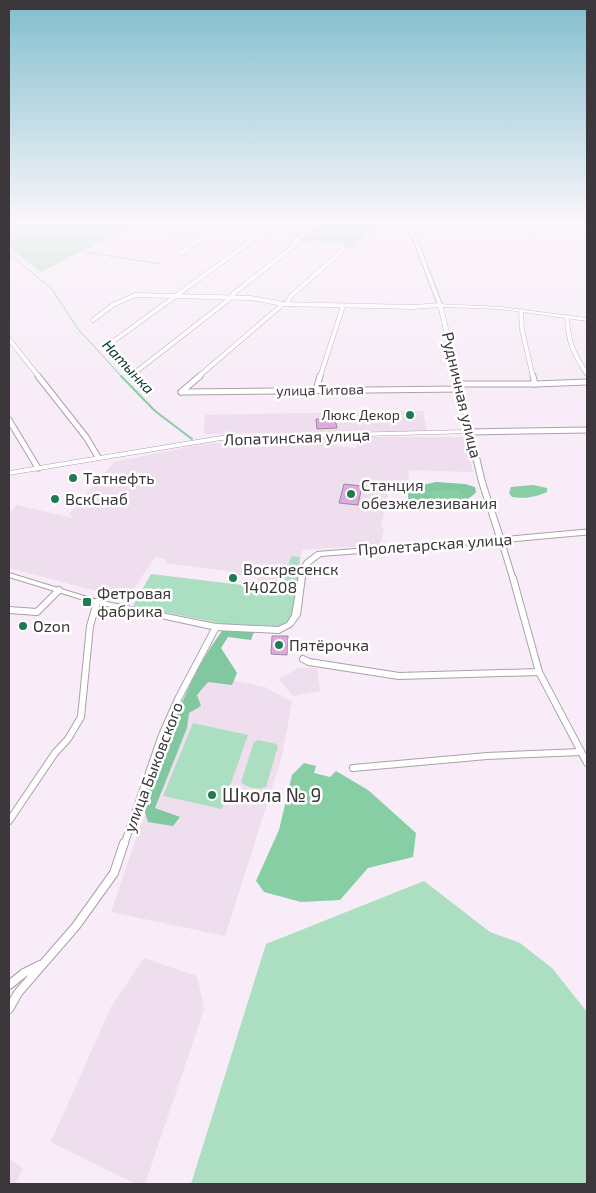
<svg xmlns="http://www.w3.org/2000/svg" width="596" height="1193" viewBox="0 0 596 1193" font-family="'Exo 2',sans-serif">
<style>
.built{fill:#efdeee}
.green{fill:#acdfc1}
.forest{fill:#81c79f}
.water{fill:#87cea5}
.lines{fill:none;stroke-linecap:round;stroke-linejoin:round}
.stream-far1{stroke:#87cea5;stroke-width:1}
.stream{stroke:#87cea5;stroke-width:2}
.building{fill:#dfaade;stroke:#978d97}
.minor-far3-casing{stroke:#aca1ab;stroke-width:5}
.minor-far2-casing{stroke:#aca1ab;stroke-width:7}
.minor-far1-casing{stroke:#aca1ab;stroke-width:8}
.minor-casing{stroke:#aca1ab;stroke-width:10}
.tertiary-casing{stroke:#aca1ab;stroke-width:2}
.secondary-casing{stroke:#aca1ab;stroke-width:1}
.minor-far3{stroke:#fff;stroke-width:4}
.minor-far2{stroke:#fff;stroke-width:5}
.minor-far1{stroke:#fff;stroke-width:6}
.minor{stroke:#fff;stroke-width:8}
.tertiary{fill:#fff;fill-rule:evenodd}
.secondary{fill:#fff;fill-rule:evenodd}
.poi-dot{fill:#1f7b51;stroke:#fff;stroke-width:2}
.labels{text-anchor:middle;stroke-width:5;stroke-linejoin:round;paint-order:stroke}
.far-street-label{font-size:14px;fill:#3c373b;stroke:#fff}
.far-poi-label{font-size:14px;fill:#3c373b;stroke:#fff;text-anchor:end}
.far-water-label{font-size:15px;font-style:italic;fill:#003a21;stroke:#fff}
.street-label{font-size:16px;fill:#3c373b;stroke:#fff}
.poi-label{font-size:16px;fill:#3c373b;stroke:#fff;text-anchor:start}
.near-poi-label{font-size:19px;fill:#3c373b;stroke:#fff;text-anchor:start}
</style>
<rect width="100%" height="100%" fill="#f7ecf7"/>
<g class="built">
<path d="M423,411L427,431L204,434L205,415Z"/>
<path d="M367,437H464L466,443L464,445L467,447L473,472L409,470L408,491L389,489L381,527L384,528L380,545L302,550L300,557L291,556L283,586L256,582L257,578L236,575V572L165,563L166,559L155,557L127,599L9,568V514L17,505L72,518L70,513L114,462L202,444L256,441L322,438L333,440L334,446L356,448L357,442Z"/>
<path d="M299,668H317L320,691L293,696L279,679Z"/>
<path d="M204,675L265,687L292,702L281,760L225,936L111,912L139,830Z"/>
<path d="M144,958L197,976L204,1009L145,1184H136L51,1142L111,1007Z"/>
<path d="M9,1158L23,1169L15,1184H9Z"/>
</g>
<g class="green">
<path d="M9,223H137L41,272L14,251L9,243Z"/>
<path d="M318,223H405V228L375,229L358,243L355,248H346L347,244L335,242L331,244L313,240L302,243L298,241Z"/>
<path d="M291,556L300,557L299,587L292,619L279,626L224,624L133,606L151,574L282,590Z"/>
<path d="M193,723L248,735L222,809L163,796Z"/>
<path d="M258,740L276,744L278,746L266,787C260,790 246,788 241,782L254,742Z"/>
<path d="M424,881L490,932L520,943L552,968L587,1012V1184H191L266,944Z"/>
</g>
<g class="forest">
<path d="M436,482L465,484L475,487L476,492C463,508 428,509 408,507V493L414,487Z"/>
<path d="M222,631L254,632L251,640L228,637L221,648L237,673L232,685L208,682L197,695L201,706L189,713L187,728L155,808L180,817L173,826L148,822L143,806C165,747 184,682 222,631Z"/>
</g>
<g class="water">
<path d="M533,485L547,488V492C537,497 523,499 512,497L509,493L511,487Z"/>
<path d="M442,489L459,490L463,493V497L452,502L438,504L425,493Z"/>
<path d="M304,763L316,766L314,773L330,777L336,771L368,790L416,833L413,857L368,868L340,900L301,902L264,892L256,881L279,830L292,775Z"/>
</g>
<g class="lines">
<g class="stream-far1">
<path d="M122,223L133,225"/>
<path d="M138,226L201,236"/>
<path d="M84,252L160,264"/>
<path d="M9,254L52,289L58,299"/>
<path d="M59,300L78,329L122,377"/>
</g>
<path class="stream" d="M121,376L155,411L192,439"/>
</g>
<g class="building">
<path d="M316,419H335L337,428L317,429Z"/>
<path d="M344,484L362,486L358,505L339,503Z"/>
<path d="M272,636H288L287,655L271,654Z"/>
</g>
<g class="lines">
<defs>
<g id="minor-far3">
<path d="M536,239L543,226L549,223"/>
<path d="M181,253L224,223"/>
<path d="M289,304L288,301L291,296L344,249"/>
<path d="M521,311L522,330L533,377"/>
<path d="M567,317C568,342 573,353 587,374"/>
<path d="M93,320L113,305L135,295L251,298L283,304L413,307L440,305"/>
<path d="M9,339L39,377"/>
<path d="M111,343L276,223"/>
<path d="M137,371L232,297L233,294L294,246L296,240L317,223"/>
<path d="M198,377L283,304"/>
<path d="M320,377L343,306"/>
</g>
<g id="minor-far2">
<path d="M38,376L86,437L98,457"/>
<path d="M459,384H535L533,376"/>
<path d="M535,384L587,382"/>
<path d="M316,390L320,376"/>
<path d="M181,392L460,389"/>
<path d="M181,392L200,376"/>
<path d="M9,420L38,468"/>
<path d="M470,432L587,430"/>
<path d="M513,579L501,540L587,532"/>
</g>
<g id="minor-far1">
<path d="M513,578L539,672L587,763"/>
<path d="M9,610L37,612L59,590"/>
<path d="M303,659L309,662L399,676L539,672"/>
<path d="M353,768L487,756L581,752"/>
<path d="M9,821L55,753L68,739L81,717L90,626L97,602"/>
<path d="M124,845L162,735L179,697L216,627"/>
</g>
<g id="minor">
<path d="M9,985L24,973L40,965"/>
<path d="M9,1009L18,993L76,926L114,873L124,843"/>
</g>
<g id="tertiary">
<path d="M407,223H411L442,305V306L438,305Z"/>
<path d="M470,430L473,432L485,482L504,540L503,542L321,556L309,565L306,569L300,615L292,626L279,633L216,630L97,604L9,577V573L97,600L216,624L278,627L287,623L292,615L300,569L305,561L317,552L497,538L479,482L467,432Z"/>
</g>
<path id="secondary" d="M438,304L501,307L587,318V321L501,309L443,307L473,432L472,433L221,440L9,475V471L221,436L467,430L438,305Z"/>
</defs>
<use href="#minor-far3" class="minor-far3-casing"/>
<use href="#minor-far2" class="minor-far2-casing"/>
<use href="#minor-far1" class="minor-far1-casing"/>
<use href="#minor" class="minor-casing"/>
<use href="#tertiary" class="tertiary-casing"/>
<use href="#secondary" class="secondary-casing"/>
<use href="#minor-far3" class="minor-far3"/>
<use href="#minor-far2" class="minor-far2"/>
<use href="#minor-far1" class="minor-far1"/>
<use href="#minor" class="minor"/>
<use href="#tertiary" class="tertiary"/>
<use href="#secondary" class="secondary"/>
</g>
<linearGradient id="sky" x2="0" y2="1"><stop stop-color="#81becd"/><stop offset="0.57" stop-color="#fbf6fb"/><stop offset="1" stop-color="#fbf6fb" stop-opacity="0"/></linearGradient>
<rect width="596" height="390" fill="url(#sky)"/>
<g class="poi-dot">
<circle cx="410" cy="415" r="5"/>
<circle cx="73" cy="478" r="5"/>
<circle cx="351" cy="494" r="5"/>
<circle cx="55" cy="499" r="5"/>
<circle cx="233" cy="578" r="5"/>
<rect x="82" y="597" width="10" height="10" rx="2.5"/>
<circle cx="23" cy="626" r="5"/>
<circle cx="279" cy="645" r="5"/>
<circle cx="212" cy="795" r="5"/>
</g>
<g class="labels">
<g class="far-street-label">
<text transform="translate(320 390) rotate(-1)" y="5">улица Титова</text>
</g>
<g class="far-poi-label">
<text x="400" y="420">Люкс Декор</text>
</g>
<g class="far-water-label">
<text transform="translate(128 367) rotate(47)" y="5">Натынка</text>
</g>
<g class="street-label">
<text transform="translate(462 395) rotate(77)" y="6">Рудничная улица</text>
<text transform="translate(297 437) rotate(-2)" y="6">Лопатинская улица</text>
<text transform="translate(435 544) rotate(-4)" y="6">Пролетарская улица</text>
<text transform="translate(153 767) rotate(-69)" y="6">улица Быковского</text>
</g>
<g class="poi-label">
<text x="83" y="484">Татнефть</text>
<text x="361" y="491">Станция<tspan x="361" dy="18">обезжелезивания</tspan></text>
<text x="65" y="505">ВскСнаб</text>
<text x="243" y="575">Воскресенск<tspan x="243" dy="18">140208</tspan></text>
<text x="97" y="599">Фетровая<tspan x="97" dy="18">фабрика</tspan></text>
<text x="33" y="632">Ozon</text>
<text x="289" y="651">Пятёрочка</text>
</g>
<g class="near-poi-label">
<text x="222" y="802">Школа № 9</text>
</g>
</g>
<rect width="596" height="1193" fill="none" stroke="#3c373b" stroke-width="20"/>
</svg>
